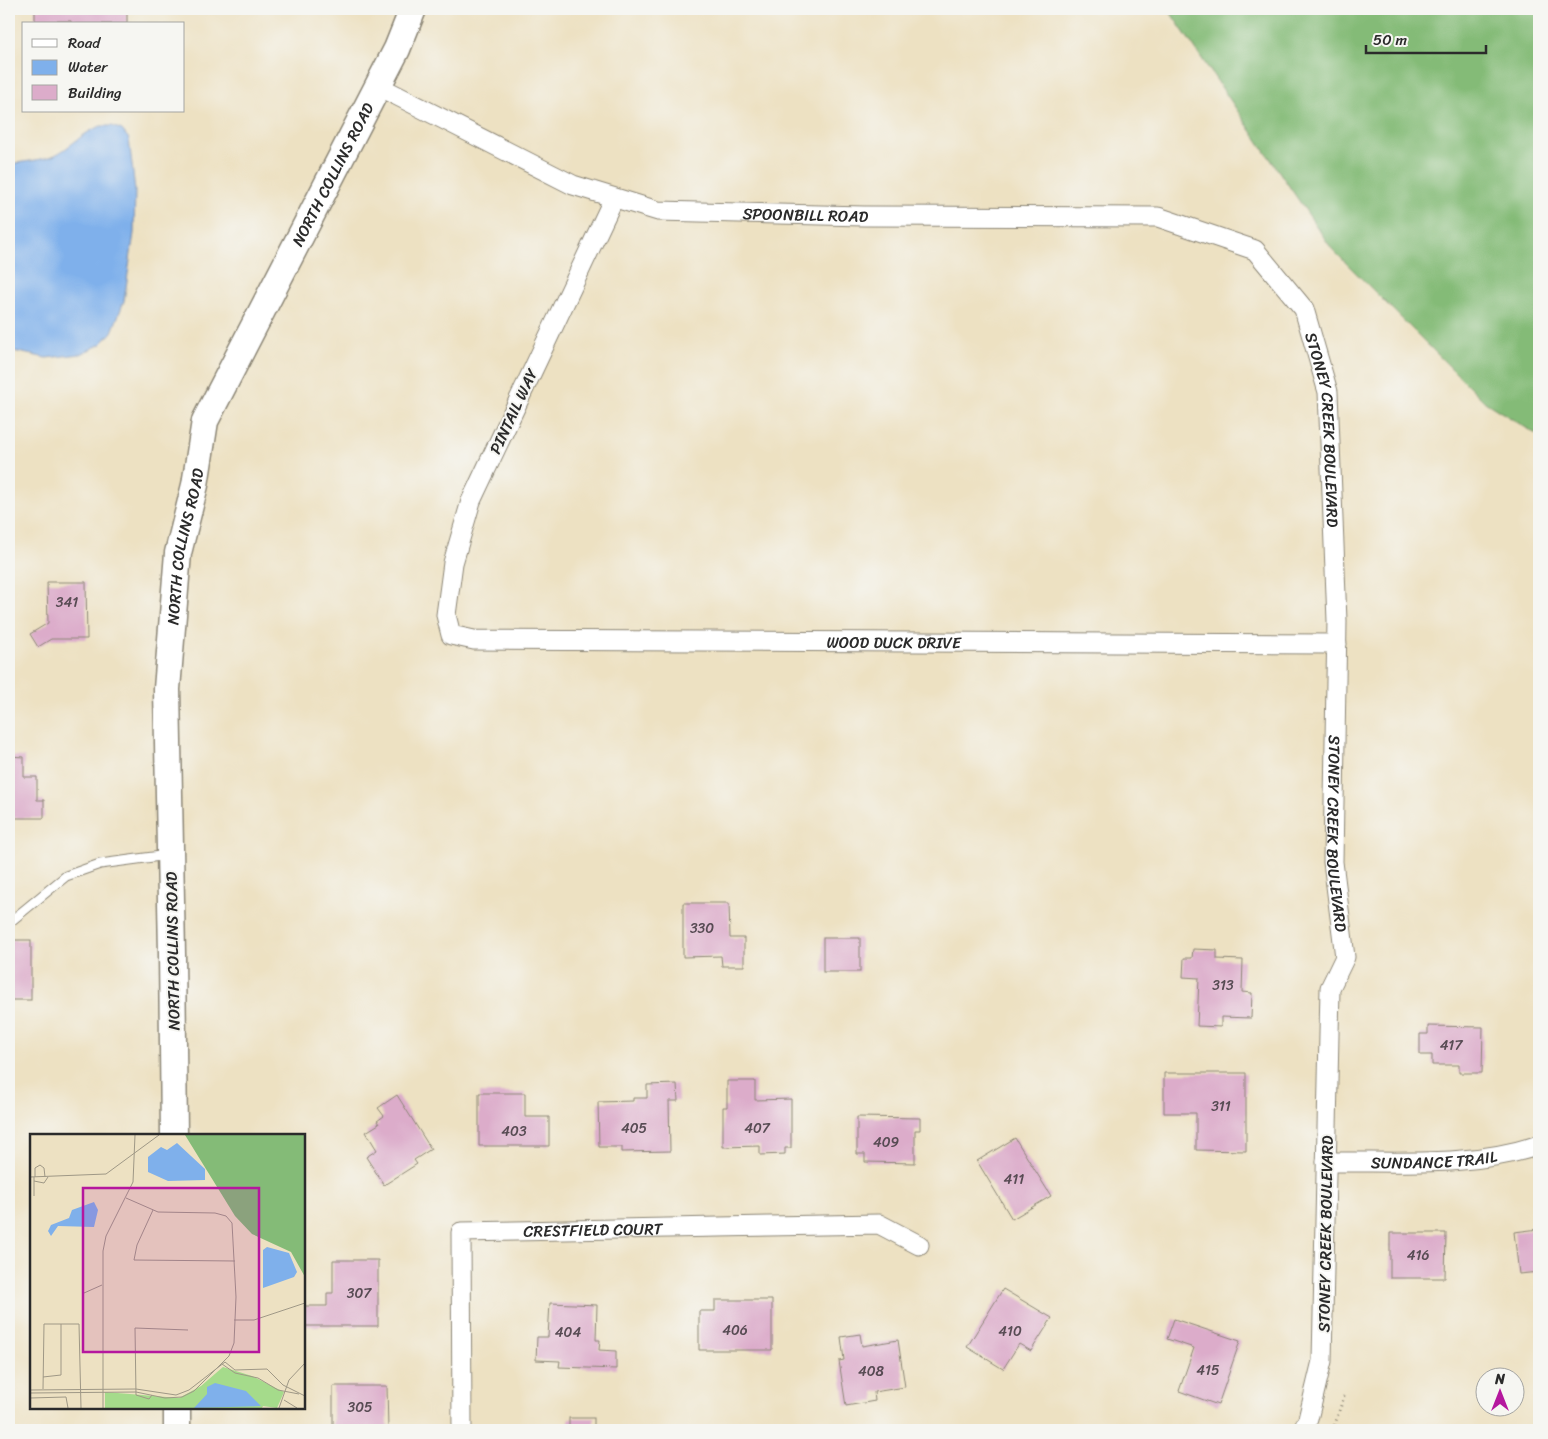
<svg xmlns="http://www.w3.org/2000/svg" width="1548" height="1439" viewBox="0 0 1548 1439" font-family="Sriracha,sans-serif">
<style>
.forest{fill:#84bb77;stroke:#587351}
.water{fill:#7fb0eb;stroke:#556e8b}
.building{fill:#dcacca}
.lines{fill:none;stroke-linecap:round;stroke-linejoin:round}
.lane-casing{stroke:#8c8676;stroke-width:11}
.street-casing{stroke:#8c8676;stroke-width:21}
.secondary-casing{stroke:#8c8676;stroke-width:29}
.path{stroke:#8c8676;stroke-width:3;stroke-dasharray:1 4;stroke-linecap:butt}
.lane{stroke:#fff;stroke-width:9}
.street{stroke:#fff;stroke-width:19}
.secondary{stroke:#fff;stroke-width:26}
.labels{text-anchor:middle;stroke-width:4;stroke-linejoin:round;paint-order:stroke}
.number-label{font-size:14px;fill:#574b53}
.street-label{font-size:16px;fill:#2b2b2b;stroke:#f6f6f2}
.inset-road{fill:none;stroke:#9f9886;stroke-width:1}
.view{fill:#b5179e;fill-opacity:0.15;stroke:#b5179e;stroke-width:2.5}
.inset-edge{fill:none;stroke:#2b2b2b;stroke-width:2.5}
</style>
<rect width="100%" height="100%" fill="#f6f6f2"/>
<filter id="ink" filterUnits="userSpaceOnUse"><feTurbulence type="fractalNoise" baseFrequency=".02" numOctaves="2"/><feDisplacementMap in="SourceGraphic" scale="10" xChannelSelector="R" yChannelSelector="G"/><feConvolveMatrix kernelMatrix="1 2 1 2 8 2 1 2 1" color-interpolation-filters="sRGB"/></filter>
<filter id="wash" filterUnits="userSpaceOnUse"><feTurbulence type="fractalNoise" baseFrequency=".0096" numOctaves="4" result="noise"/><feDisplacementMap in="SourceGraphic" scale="20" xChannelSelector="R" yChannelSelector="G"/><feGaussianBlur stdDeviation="1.12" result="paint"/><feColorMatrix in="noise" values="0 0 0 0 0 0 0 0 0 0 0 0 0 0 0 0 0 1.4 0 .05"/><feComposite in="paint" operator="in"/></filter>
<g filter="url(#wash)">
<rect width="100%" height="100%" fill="#ede1c2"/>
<path class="forest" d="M1168,9H1539V436L1485,402L1332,249Z"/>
<path class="water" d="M101,126H112L122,130L129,139L135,190L134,233L124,301L112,332L101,344L81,354L46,358L9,350V164C21,162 44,160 55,155C71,147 83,132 101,126Z"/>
<g id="blocks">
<g class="building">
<path d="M35,9H127V24H71V21H35Z"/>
<path d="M47,582H86L87,639H51L38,647L30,634L48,623Z"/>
<path d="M9,756L24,757V777H37V800H44V818H9Z"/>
<path d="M683,903H729L730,938H744V966H722L721,956L683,957Z"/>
<rect x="823" y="938" width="37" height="34"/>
<rect x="9" y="940" width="22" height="60"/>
<path d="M1193,949L1217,950V959L1243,960L1242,992L1252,993L1251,1018L1221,1017V1027L1197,1026L1199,978L1183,977L1184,958H1192Z"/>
<path d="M1428,1026L1483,1027L1482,1073H1459V1065H1432V1055H1420V1034H1428Z"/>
<path d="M1164,1073H1246V1151L1196,1150V1113H1164Z"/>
<path d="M727,1081H755V1100L791,1099V1148H785V1154L760,1155V1146L723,1147V1107H727Z"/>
<path d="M677,1084L678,1101H669L670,1151L622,1152V1147H599L598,1102L633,1101V1098H647V1085Z"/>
<path d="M479,1093H525V1117H549V1146H479Z"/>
<path d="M397,1095L431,1149L414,1160L417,1164L384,1185L366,1157L377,1150L366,1132L379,1124L377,1121L384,1116L378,1108Z"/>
<path d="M857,1117L920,1118V1130H915V1163L865,1162V1154H857Z"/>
<path d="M1015,1138L1051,1196L1012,1219L977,1161Z"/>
<path d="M1539,1229V1272L1519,1274L1514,1232Z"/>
<path d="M1390,1233H1446L1445,1278H1390Z"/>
<path d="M333,1260H378V1326H304V1306H327V1293H333Z"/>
<path d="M1003,1289L1052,1318L1031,1351L1019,1344L1003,1369L967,1347Z"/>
<path d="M715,1300H772V1350H699V1311H715Z"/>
<path d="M550,1303L597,1305L596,1340H600L599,1350L616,1351V1369L559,1367L560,1361L536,1360L537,1337H548Z"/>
<path d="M1174,1319L1240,1341L1218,1405L1179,1391L1194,1348L1167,1339Z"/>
<path d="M860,1334L862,1346L898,1340L905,1387L874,1392L875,1401L846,1406L839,1361L844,1360L841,1337Z"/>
<path d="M333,1386H387L388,1430H348V1427L333,1428Z"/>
<rect x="569" y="1418" width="25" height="12"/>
</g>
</g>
</g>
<g filter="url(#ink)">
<use href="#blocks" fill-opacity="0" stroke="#8c8676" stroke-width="1"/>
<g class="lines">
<defs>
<path id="lane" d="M11,921L66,876L100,864L168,855"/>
<g id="street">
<path id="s1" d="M378,86L573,185L658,211L864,216L1158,217L1255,250L1304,309L1328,392L1337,621L1333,862L1345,957L1330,988L1322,1361L1308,1419L1303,1430"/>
<path id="s2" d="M614,198L471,501L453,563L446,615L451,635L474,640L1337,644"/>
<path id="s3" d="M1326,1162C1397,1161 1472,1168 1539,1145"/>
<path id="s4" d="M462,1430L461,1232L879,1224L919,1245"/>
</g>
<g id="secondary">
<path id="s5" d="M174,1135L172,954L167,689L178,553L195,485L205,421L397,49L413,9"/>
<path d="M177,1408V1430"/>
</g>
</defs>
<use href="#lane" class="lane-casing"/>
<use href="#street" class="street-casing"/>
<use href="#secondary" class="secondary-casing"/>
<path class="path" d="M1333,1430L1344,1396"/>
<use href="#lane" class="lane"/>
<use href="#street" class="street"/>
<use href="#secondary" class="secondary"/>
</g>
</g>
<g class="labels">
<g class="number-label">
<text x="67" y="607">341</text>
<text x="702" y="933">330</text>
<text x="1223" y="990">313</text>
<text x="1451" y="1050">417</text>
<text x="1221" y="1111">311</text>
<text x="634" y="1133">405</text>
<text x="757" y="1133">407</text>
<text x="514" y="1136">403</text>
<text x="886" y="1147">409</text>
<text x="1014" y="1184">411</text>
<text x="1418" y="1260">416</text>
<text x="359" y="1298">307</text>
<text x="735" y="1335">406</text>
<text x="1010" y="1336">410</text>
<text x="568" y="1337">404</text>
<text x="1208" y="1375">415</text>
<text x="871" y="1376">408</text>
<text x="360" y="1412">305</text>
</g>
<g class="street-label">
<text dy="6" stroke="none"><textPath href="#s5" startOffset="995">NORTH COLLINS ROAD</textPath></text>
<text dy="6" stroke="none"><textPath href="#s1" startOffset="455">SPOONBILL ROAD</textPath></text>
<text transform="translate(513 411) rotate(-65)" y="6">PINTAIL WAY</text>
<text dy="6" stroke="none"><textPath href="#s1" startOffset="1110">STONEY CREEK BOULEVARD</textPath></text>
<text dy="6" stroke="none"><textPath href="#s5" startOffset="590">NORTH COLLINS ROAD</textPath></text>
<text dy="6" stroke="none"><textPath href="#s2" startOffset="916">WOOD DUCK DRIVE</textPath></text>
<text dy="6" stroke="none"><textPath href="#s1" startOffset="1515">STONEY CREEK BOULEVARD</textPath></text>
<text transform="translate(172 951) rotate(-91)" y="6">NORTH COLLINS ROAD</text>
<text dy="6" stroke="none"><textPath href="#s3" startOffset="108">SUNDANCE TRAIL</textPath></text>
<text dy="6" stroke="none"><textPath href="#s4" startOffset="330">CRESTFIELD COURT</textPath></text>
<text transform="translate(1325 1234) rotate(-89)" y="6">STONEY CREEK BOULEVARD</text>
</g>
</g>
<g transform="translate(30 1134)">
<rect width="275" height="275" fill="#ede1c2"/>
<path d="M193,233L222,242L254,258L247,274L233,272L232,274H75V258L149,264L171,252Z" fill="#a5db8b"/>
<path d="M155,1H275V143L261,118L222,100L205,82Z" fill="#84bb77"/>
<path d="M147,9L175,35V46L138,47L118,38V23L131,13L137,16ZM64,68L68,76L64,93L28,92L21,102L18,97L21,91L39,84L42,76ZM237,113L259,119L267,138L264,143L233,154V116ZM185,249L216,257L231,272L164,274L177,260V253Z" fill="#7fb0eb"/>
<path class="inset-road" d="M0,43L76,40L129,1M5,43V34L10,31L14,34L15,43M4,47L14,49L18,43M4,62V43M123,76L107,111L104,126L205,127M54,159L72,151M204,186H224L275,169M195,228L205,236L237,235L253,251L275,262M192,230L205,239L228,244L248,256L269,260M13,243L31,241V190M13,255L14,190H49L51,274M0,256L106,255L146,261L159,256L195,228M0,259L106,258L135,264L152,263L164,257L199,222L204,209L206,163L202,89L196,82L185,79L128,78L96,64M122,261L119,265L106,261L105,194L158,196M0,264L36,263L38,274M254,266L267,274M73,274V117L76,102L103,48L105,1M249,274L259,246L275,229"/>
<path class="view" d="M53,54H229V218H53Z"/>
<rect width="275" height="275" class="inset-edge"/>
</g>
<rect width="1548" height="1439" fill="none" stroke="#f6f6f2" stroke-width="30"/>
<rect x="22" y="22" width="162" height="90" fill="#f6f6f2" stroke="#a5a5a2"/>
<rect x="32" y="39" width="25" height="8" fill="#ffffff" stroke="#a5a5a2"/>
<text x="68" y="48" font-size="15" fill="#2b2b2b">Road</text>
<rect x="32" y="60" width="25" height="15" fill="#7fb0eb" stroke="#a5a5a2"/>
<text x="68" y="72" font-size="15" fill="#2b2b2b">Water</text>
<rect x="32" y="85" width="25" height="15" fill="#dcacca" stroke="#a5a5a2"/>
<text x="68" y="98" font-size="15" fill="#2b2b2b">Building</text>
<g transform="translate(1500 1392)"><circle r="24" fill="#f6f6f2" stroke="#a5a5a2"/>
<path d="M0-4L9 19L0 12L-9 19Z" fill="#b5179e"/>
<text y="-8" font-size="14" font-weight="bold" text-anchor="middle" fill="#2b2b2b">N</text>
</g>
<path d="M1366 45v8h120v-8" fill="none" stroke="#2b2b2b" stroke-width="2.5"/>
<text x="1373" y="45" font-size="15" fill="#2b2b2b" stroke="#f6f6f2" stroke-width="4" paint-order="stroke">50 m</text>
</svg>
